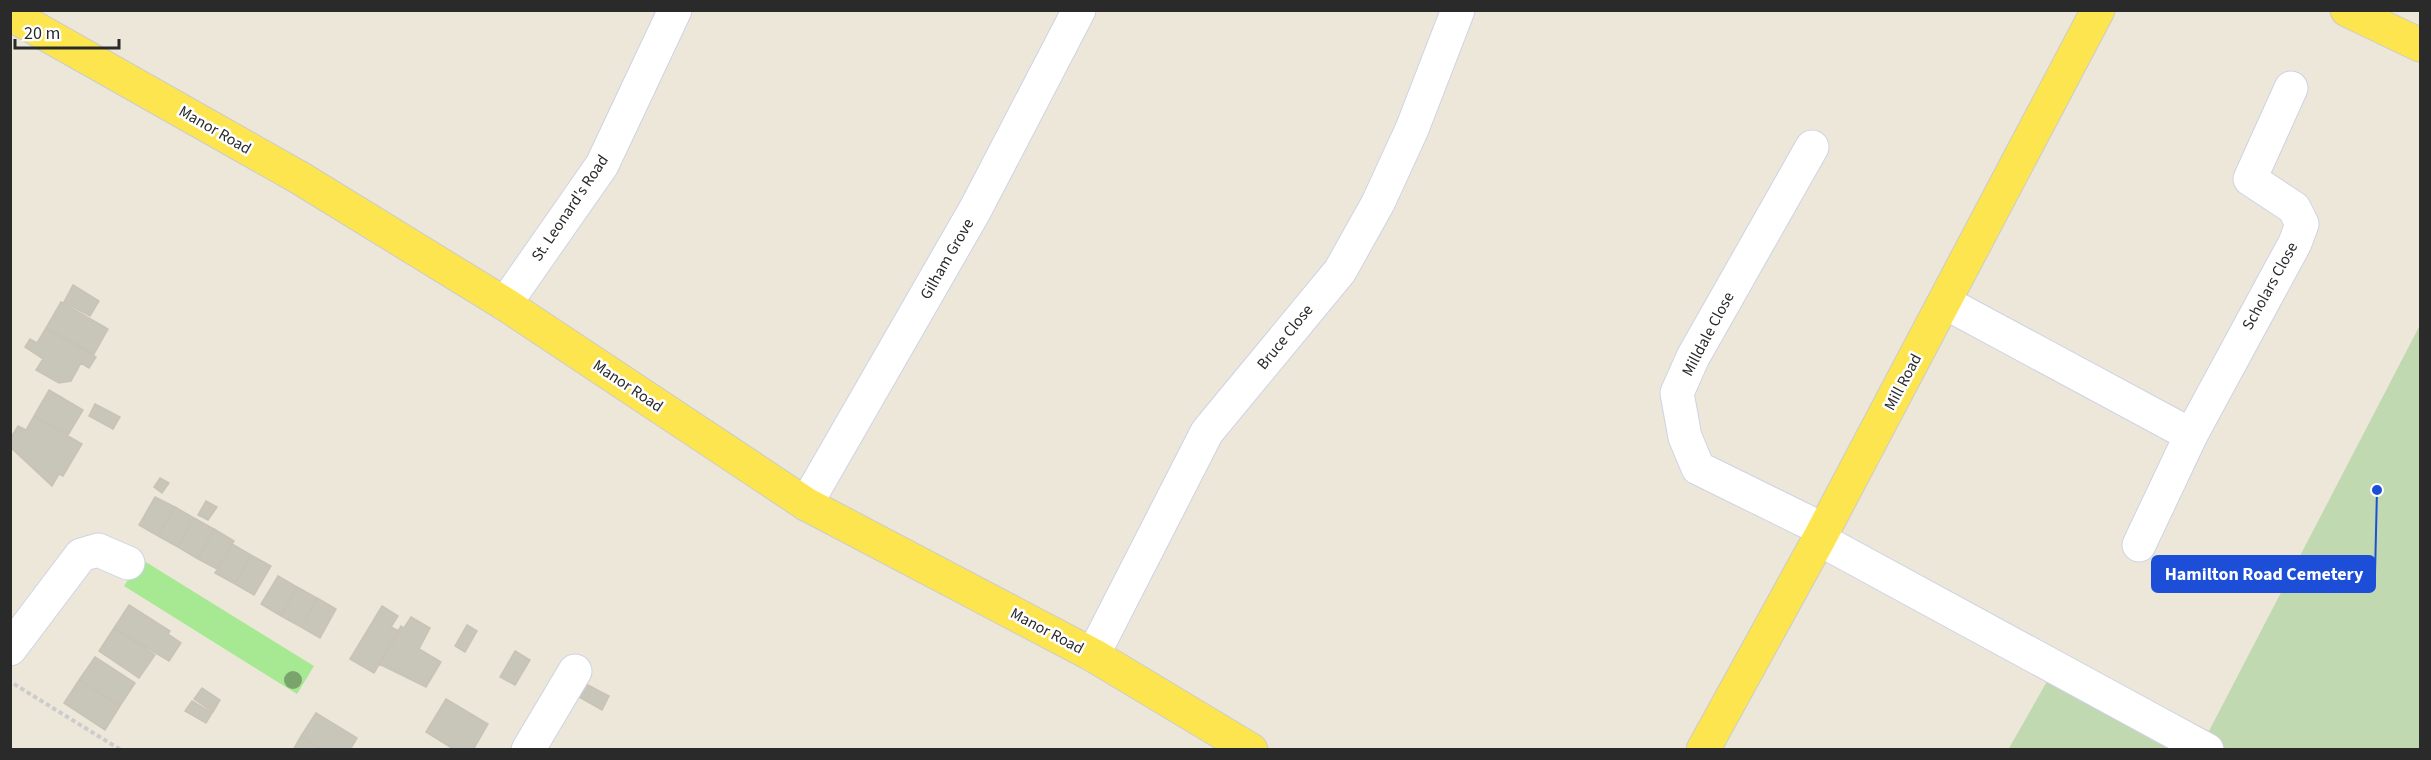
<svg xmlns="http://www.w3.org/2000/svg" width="2431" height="760" font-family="'Source Sans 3',sans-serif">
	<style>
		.green { fill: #a7e992 }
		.cemetery { fill: #c0d9b0 }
		.building { fill: #c8c5b9; stroke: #c9c3b4; stroke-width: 1.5 }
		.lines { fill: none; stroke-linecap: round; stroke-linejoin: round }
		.minor-casing { stroke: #cfd2e4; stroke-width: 35 }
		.major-casing { stroke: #ccc; stroke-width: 35 }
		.path { stroke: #ccc; stroke-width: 4; stroke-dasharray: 4.5 3; stroke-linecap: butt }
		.minor { stroke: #fff; stroke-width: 33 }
		.major { stroke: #fde550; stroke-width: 33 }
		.tree { fill: #7ba46d }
		.labels { text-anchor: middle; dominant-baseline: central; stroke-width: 5; stroke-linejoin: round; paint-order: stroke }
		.street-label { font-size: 16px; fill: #2a2a2a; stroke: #fff }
		.leader { fill: none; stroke: #1d4ed8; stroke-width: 2 }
		.callout-dot { fill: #1d4ed8; stroke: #fff; stroke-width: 2 }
		.callout { fill: #1d4ed8; stroke: #1d4ed8; stroke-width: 2 }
		.callout-label { font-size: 18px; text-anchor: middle; font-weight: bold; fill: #fff }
	</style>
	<rect width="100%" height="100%" fill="#ede7da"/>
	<path class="green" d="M 141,559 L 314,666 L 297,694 L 124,586 Z"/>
	<path class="cemetery" d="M 2420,325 L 2420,749 L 2008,750 L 2062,655 L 2209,731 Z"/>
	<path class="building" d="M 73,285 L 99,301 L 90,316 L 64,302 Z
		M 61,302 L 108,329 L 94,354 L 46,328 Z
		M 46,328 L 96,357 L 89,368 L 81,363 L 71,381 L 59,383 L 36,370 L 43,359 L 25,347 L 30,339 L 37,343 Z
		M 49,390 L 83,410 L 68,435 L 34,416 Z
		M 95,404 L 120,417 L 113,429 L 89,416 Z
		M 34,416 L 82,444 L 63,476 L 59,474 L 52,486 L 10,447 L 10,439 L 18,426 L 26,430 Z
		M 160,478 L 169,483 L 162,493 L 154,487 Z
		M 155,497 L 175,507 L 158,536 L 139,525 Z
		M 206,501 L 217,507 L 208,520 L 198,515 Z
		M 175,507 L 194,518 L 178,547 L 158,536 Z
		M 194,518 L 214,529 L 198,559 L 178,547 Z
		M 214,529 L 234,541 L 217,569 L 198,559 Z
		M 232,544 L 251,555 L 235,584 L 215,573 Z
		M 251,555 L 271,566 L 254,595 L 235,584 Z
		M 278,576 L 297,587 L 281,616 L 261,604 Z
		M 297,587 L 317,598 L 301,627 L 281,616 Z
		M 317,598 L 336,609 L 320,638 L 301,627 Z
		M 129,605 L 170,631 L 168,634 L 181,643 L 169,661 L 114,628 Z
		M 382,606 L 398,616 L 391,627 L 399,631 L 374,673 L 350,659 Z
		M 411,617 L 430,628 L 419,649 L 441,662 L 426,687 L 379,664 L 401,626 L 404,628 Z
		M 467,625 L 477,631 L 465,652 L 455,646 Z
		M 114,628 L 155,655 L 139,678 L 99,651 Z
		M 515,651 L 530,660 L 515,685 L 500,677 Z
		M 95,657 L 135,683 L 120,706 L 79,680 Z
		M 79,680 L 120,706 L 105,730 L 64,703 Z
		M 586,684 L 609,696 L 602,710 L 579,697 Z
		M 202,688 L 220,700 L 213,712 L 194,699 Z
		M 446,699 L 488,724 L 473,750 L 455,750 L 426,732 Z
		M 192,701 L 212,713 L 206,723 L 185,711 Z
		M 316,713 L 357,738 L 350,750 L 322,750 L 301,736 Z
		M 301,736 L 322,750 L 293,750 Z"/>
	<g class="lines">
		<g class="minor-casing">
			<path id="minor" d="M 1812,147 L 1693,357 L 1677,393 L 1685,437 L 1698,468 L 1824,530
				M 1946,303 L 2191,435
				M 505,304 L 602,165 L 675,10
				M 806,504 L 975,210 L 1079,10
				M 1819,539 L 2207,750
				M 2139,545 L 2191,435 L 2295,243 L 2302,224 L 2294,208 L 2250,179 L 2291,88
				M 10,649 L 81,555 L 98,550 L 128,563
				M 1093,655 L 1207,432 L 1340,271 L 1378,203 L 1412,129 L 1458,10
				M 528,750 L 575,671"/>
		</g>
		<g class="major-casing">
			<path id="major" d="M 2347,10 L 2420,45
				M 10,14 L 300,178 L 505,304 L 806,504 L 1093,655 L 1251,750
				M 1703,750 L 1819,539 L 2098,10"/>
		</g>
		<path class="path" d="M 14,684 L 121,750"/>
		<use href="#minor" class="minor"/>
		<use href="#major" class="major"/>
	</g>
	<circle class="tree" cx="293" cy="680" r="9"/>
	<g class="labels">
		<g class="street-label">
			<text transform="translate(215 130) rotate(30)">Manor Road</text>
			<text transform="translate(570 208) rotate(-56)">St. Leonard's Road</text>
			<text transform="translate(947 259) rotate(-60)">Gilham Grove</text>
			<text transform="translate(2270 286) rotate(-61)">Scholars Close</text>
			<text transform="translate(1708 334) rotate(-62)">Milldale Close</text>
			<text transform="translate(1285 337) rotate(-51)">Bruce Close</text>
			<text transform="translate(1903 382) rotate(-62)">Mill Road</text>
			<text transform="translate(628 386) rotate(34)">Manor Road</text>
			<text transform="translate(1047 631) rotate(28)">Manor Road</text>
		</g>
	</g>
	<path class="leader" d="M2377 490L2375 574"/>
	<circle class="callout-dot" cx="2377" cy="490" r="6"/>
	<rect class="callout" x="2152" y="556" width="223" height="36" rx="6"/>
	<g class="callout-label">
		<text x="2264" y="580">Hamilton Road Cemetery</text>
	</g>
	<rect width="2431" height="760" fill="none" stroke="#2a2a2a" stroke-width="24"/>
	<path d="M15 39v9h104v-9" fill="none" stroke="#2a2a2a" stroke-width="3"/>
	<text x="24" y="39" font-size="18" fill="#2a2a2a" stroke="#ffffff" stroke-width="4.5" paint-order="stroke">20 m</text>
</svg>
